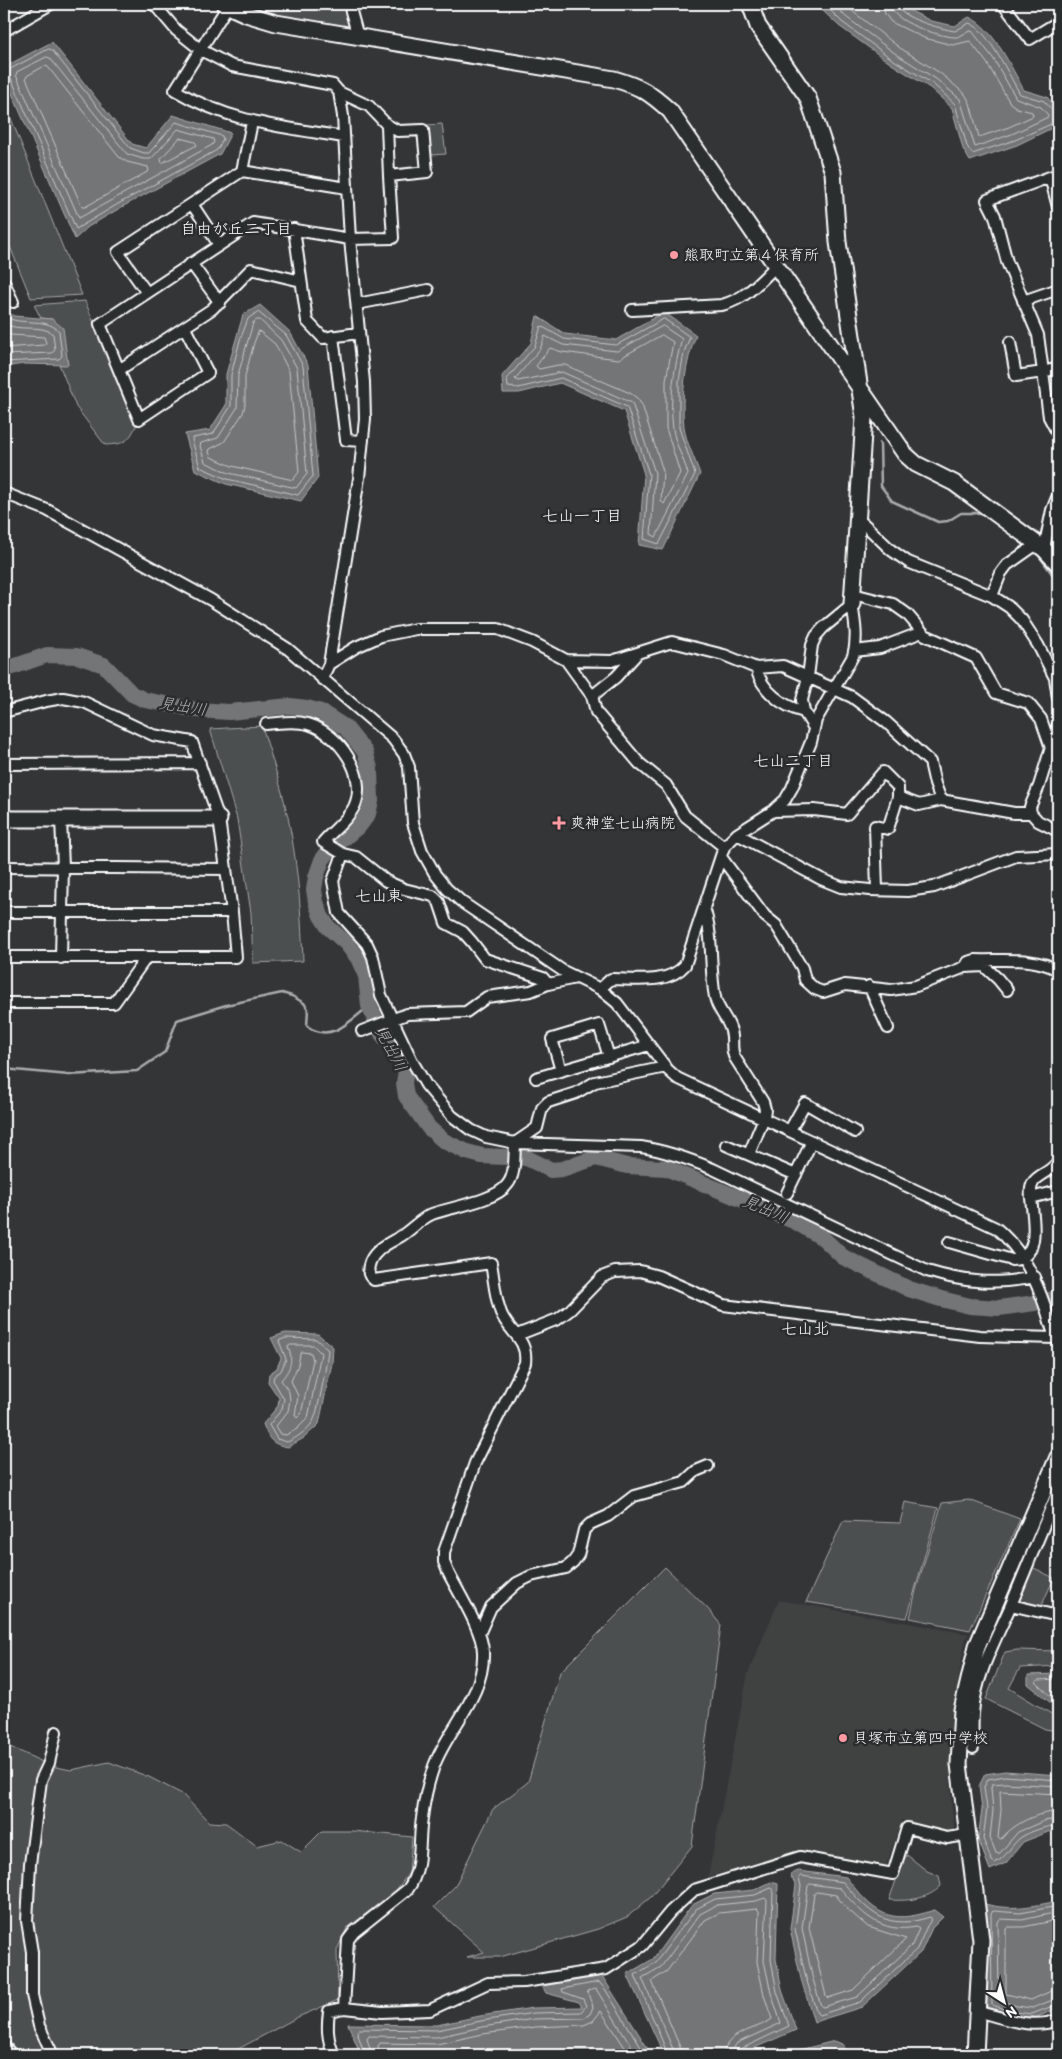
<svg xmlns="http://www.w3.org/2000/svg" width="1062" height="2059" font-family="Itim,'Klee One',sans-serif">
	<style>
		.built { fill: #404243 }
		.green { fill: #4c4f50; stroke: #a6a7a8 }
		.water { fill: #737576; stroke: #abacad }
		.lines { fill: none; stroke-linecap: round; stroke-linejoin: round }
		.shore { stroke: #c7c8c8; stroke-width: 1 }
		.stream { stroke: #abacad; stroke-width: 2.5 }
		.river { stroke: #737576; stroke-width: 16 }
		.street-casing { stroke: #fff; stroke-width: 14 }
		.secondary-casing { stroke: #fff; stroke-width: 19 }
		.street { stroke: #2a2d2e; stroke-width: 10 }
		.secondary { stroke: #2a2d2e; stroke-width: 15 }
		.poi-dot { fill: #ff9aa2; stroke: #2a2d2e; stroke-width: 2 }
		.labels { text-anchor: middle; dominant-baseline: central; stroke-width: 5; stroke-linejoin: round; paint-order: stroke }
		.poi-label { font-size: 15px; fill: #fff; stroke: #2a2d2e; text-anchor: start }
		.neighbourhood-label { font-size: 16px; fill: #fff; stroke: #2a2d2e }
		.water-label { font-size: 16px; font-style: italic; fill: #b2b3b4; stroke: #2a2d2e }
	</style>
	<rect width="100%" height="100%" fill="#333536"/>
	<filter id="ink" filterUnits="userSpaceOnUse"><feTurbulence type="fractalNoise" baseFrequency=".02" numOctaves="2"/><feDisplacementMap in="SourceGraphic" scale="10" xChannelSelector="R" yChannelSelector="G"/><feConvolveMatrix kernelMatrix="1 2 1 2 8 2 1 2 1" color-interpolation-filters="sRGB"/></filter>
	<g filter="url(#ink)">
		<path class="built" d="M 779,1600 L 969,1634 L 966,1638 L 959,1674 L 953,1716 L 950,1761 L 951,1801 L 955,1834 L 947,1834 L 902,1820 L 885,1868 L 801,1851 L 708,1877 L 748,1673 Z"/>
		<path class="green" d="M 242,4 L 346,4 L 352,27 L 349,29 L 278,17 Z
			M 4,101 L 82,295 L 31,298 L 4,232 Z
			M 442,124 L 446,154 L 431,155 L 427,125 Z
			M 85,301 L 136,426 C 128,443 123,444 105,445 L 76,407 L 59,364 L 68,364 L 52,319 L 41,318 L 34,305 Z
			M 262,726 C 269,750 277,773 283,796 C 297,850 301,906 303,961 L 253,963 L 251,913 L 237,819 L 210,729 Z
			M 969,1500 L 1020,1519 L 970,1630 L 910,1618 L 916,1590 L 942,1503 Z
			M 905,1502 L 938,1508 L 907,1618 L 806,1602 L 843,1521 L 900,1523 Z
			M 1030,1566 L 1054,1578 L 1041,1607 L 1017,1600 Z
			M 665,1567 L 708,1609 L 721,1625 L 692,1846 L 651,1897 L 627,1917 L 598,1929 L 500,1957 L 467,1957 L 484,1952 L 434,1907 L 455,1886 L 493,1809 L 528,1782 L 560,1672 Z
			M 1017,1650 L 1058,1651 L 1058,1666 L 1020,1668 L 1009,1688 L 1058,1718 L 1058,1731 L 1045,1729 L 986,1699 L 1005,1652 Z
			M 4,1744 L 51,1766 L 71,1770 L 109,1762 L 149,1777 L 182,1794 L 209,1822 L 226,1823 L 257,1846 L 282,1840 L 301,1852 L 322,1831 L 353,1831 L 412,1837 L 409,1873 L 394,1893 L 347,1928 L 337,1950 L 338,2000 L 298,2017 L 227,2055 L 21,2055 L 4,2035 Z
			M 907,1855 L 927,1871 L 939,1876 L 941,1886 C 927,1900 907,1901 889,1900 L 903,1861 Z"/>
		<path class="water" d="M 823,4 L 900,4 L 903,7 L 931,21 L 955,26 L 969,17 C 994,28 1011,67 1024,90 L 1047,97 L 1058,110 L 1058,125 L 1017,145 L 970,161 L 963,149 L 952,108 L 930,88 L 890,63 L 839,26 L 821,9 Z
			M 52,42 L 132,144 L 146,148 L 173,115 L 231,133 L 220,154 L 120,208 L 88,227 L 75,239 L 4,75 L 4,67 Z
			M 260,305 L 290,332 L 308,365 L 318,478 L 301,501 L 226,484 L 195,470 L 185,434 L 210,430 L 226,405 L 226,374 L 243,315 Z
			M 4,310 L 14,316 L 52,319 L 63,328 L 68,365 L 24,364 L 4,367 Z
			M 664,312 L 696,335 C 685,363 681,396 684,427 C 686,442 695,459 700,474 L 663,550 L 639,545 L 644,474 L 624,411 L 560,383 L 519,393 L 503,393 L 502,376 L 531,343 L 537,316 L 565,334 L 616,340 Z
			M 285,1333 L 318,1334 L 333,1347 L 332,1363 L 319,1424 L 304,1438 L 288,1447 C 271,1444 269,1440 263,1424 L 278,1406 L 279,1398 L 268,1382 L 269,1374 L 277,1368 L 281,1358 L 271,1338 Z
			M 1058,1674 L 1058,1709 L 1028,1684 L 1028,1675 Z
			M 1005,1771 L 1058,1775 L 1058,1830 L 1048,1832 L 1023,1842 L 1006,1863 L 990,1870 L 978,1839 L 982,1809 L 979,1786 L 985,1774 Z
			M 798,1871 L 846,1877 C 874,1913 888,1926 934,1910 L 943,1917 L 932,1928 L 921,1952 L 862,2007 L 814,2022 L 801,1979 L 790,1929 L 796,1885 L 790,1875 Z
			M 771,1882 L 778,1884 L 776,1959 L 782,1990 L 796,2030 L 738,2055 L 664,2055 L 627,1974 L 653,1959 L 692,1905 L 714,1894 L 754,1890 Z
			M 1058,1901 L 1058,2008 L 1033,2019 L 1014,2017 L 987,2009 L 987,1936 L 985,1904 C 1011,1911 1033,1906 1058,1901 Z
			M 602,1976 L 647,2047 L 649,2055 L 361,2055 L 348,2024 L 437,2025 L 480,2016 L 533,2008 L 582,2007 L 579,2002 L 546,1993 L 542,1986 Z
			M 835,2041 L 844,2045 L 846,2055 L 790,2055 L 799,2050 Z"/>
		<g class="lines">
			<path class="shore" d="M 827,4 L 828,8 L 842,22 L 892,59 L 933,84 L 955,104 L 967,146 L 972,154 L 1015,140 L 1058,121
				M 834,4 L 846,17 L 896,54 L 936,79 L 960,99 L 975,147 L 1012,134 L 1048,117 L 1048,115 L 1041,107 L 1016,98 L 993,58 L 972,31 C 965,31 961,38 954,37 C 938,36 891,22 890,4
				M 843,4 L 900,48 L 940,73 L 965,94 L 970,103 L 979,137 L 1009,127 L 1033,116 L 1032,112 L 1017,108 L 1010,103 L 987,63 L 970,41 L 953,45 L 924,38 L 891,22 L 885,14 L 883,4
				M 896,4 C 898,18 942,29 955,31 L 969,23 C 987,28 1010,77 1020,94 L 1044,101 L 1053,111 L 1058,112
				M 49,49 L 52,50 L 130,148 L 144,153 L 149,153 L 176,122 L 222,136 L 223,139 L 217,150 L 118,204 L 76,229 L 11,78 L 6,73 L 7,71 Z
				M 47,57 L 50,58 L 127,154 L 143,159 L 151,159 L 178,129 L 213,139 L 214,142 L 212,145 L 79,218 L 16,75 L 17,72 Z
				M 45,66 L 48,67 L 119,157 L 127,162 L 148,167 L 149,171 L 85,207 L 82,207 L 26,78 L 27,76 Z
				M 180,138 L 195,142 L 197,145 L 162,163 L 161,159 Z
				M 258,312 L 286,335 L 303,366 L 313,476 L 298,495 L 227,479 L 200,467 L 192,440 L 193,438 L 213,434 L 231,406 L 231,375 L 240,340 L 248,319 Z
				M 4,316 C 21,327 44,316 59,331 L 62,356 L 59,359 L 4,362
				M 664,319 L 690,337 L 684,352 L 679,381 L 679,428 L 695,474 L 659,544 L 644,539 L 649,474 L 627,407 L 561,378 L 518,388 L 508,387 L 507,379 L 535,346 L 541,326 L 564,339 L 616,345 Z
				M 257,320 L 260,320 L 281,340 L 297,368 L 307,474 L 296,488 L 229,473 L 205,462 L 200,446 L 201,443 L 218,438 L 237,408 L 238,375 L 253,323 Z
				M 4,323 C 18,333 41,323 53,334 L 55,350 L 52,353 L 4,355
				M 663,326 L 682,339 C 674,367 669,400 673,429 C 675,444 684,459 688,474 L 656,537 L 651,534 L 655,473 L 632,403 L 562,372 L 518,381 L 515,379 L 540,349 L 545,336 L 563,345 L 617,351 Z
				M 259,331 L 275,344 L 289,371 L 299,472 L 293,480 L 232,466 L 211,457 L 209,452 L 210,449 L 224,442 L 243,413 L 245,405 L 245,376 L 254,343 Z
				M 4,332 L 11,335 L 44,337 L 46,343 L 44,345 L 4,348
				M 662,335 L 673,342 L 666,380 L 666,428 L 680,473 L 664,504 L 661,501 L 663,471 L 642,405 L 637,398 L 630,393 L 565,365 L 558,365 L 539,369 L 536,366 L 550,348 L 562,352 L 618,359 Z
				M 286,1338 L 316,1339 L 328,1350 C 327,1361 318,1416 312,1423 C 306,1431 297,1438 287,1442 L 277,1439 L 269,1425 L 282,1409 L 284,1399 L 273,1380 L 274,1376 L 281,1371 L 286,1359 L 279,1341 Z
				M 291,1345 L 313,1345 L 321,1353 L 308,1418 L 297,1429 L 286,1435 L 281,1434 L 276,1426 L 288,1411 L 290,1400 L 289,1392 L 281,1380 C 290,1370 294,1360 288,1347 Z
				M 302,1352 L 311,1353 L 313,1360 L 301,1414 L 297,1418 L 295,1415 L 298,1396 L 291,1381 L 298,1365 L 300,1354 Z
				M 1058,1679 L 1038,1680 L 1036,1682 L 1058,1703
				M 1058,1780 L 1005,1776 L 988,1779 L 984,1787 L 987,1809 L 983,1839 L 992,1861 L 995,1863 C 1007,1857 1010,1846 1020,1838 C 1030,1831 1047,1826 1058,1825
				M 1058,1786 L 1005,1783 L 992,1784 L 991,1788 L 993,1810 L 990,1838 L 996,1853 L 999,1854 L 1018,1832 L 1044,1821 L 1058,1819
				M 1058,1794 L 1000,1791 L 1001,1810 L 998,1838 L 1001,1839 C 1015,1823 1037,1812 1058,1812
				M 801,1876 L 843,1882 C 870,1914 886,1931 930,1917 L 932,1919 L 927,1926 L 917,1949 L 860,2002 L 819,2015 L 817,2013 L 806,1978 L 795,1929 L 801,1886 L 799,1878 Z
				M 810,1884 L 840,1888 C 861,1913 880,1934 916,1927 L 919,1929 L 912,1945 L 857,1997 L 823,2007 L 821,2006 L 812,1976 L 802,1928 L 808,1886 Z
				M 817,1892 L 836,1895 L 845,1907 L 868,1927 L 906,1939 L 853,1990 L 828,1998 L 826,1996 L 809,1928 L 814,1894 Z
				M 1058,1906 L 1020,1913 L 993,1911 L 991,1914 L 992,2005 L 1015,2012 L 1032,2014 L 1058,2004
				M 1058,1912 L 1022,1920 L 1000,1919 L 998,1922 L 999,2000 L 1017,2006 L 1032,2008 L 1058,1998
				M 1058,1920 L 1023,1927 L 1008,1927 L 1006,1929 L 1006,1994 L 1031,2000 L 1051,1991 L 1058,1990
				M 365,2055 L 357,2032 L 359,2029 L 437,2030 L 481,2021 L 534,2013 L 581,2012 L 586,2006 L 583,1999 L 563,1992 L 562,1989 L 599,1982 L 605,1989 L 642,2049 L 644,2055
				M 372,2055 L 367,2039 L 369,2036 L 437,2037 L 482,2027 L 534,2019 L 584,2018 L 590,2014 L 593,2007 L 587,1991 L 596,1989 L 637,2055
				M 379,2055 L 378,2046 L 380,2043 L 437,2044 L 483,2034 L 535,2027 L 584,2025 L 593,2021 L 601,2011 L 630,2055
				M 668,2055 L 635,1975 L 656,1962 L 696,1909 L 715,1899 L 755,1895 L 771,1888 L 773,1890 L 771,1960 L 777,1992 L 789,2026 L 741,2049 L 738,2055
				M 674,2055 L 673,2049 L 642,1978 L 661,1967 L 700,1914 L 717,1905 L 756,1901 L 765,1898 L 767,1900 L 764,1961 L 771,1993 L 781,2023 L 737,2043 L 733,2049 L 732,2055
				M 682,2055 L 680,2047 L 652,1981 L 667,1971 L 705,1920 L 719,1913 L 757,1909 L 759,1911 L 757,1962 L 764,1995 L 772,2019 C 756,2031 725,2031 724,2055"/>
			<path class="stream" d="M 880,443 L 881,486 L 892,501 L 938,522 L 948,521 L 961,513 L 985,513
				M 1037,553 L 1058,582
				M 4,1069 L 69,1075 L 137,1071 L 165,1052 L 177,1020 L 226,1005 L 282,993 L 292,996 L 304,1003 L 308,1009 L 307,1026 C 331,1044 351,1020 369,1006"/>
			<path class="river" d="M 4,670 L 47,655 L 77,656 L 104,665 L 132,694 L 145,700 L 197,710 L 229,712 L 290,706 L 307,708 L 321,712 L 346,728 L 365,752 L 370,768 L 371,801 L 368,814 L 360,825 L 328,852 L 322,860 L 316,877 L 314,890 L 316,902 L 321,916 L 328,927 L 346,943 L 358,958 L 366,976 L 369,1006 L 382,1034 L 400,1057 L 406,1071 L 404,1083 L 406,1096 L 429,1128 L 444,1141 L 467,1152 L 482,1156 L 527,1158 L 551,1170 L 562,1169 L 596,1158 L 627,1166 L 666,1168 L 796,1222 L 823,1238 L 843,1257 L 909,1289 L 941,1299 L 970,1306 L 999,1308 L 1035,1303 L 1058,1298"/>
			<g class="street-casing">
				<path id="street" d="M 154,4 L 176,30 L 201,50 L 232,66 L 333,85 L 339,92 L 369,106 L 387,125 L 398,131 L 423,130 L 427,172 L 389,176 L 393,238 L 350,239 L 253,223 L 100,324 L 139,419 L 208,373 L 185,328
					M 229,4 L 175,90 C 230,123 283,127 344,137
					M 349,4 L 358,37
					M 1003,4 L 1030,39 L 1058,22
					M 4,31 L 51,4
					M 387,125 L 389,176
					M 242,171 L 252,122
					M 1050,177 L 1058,207
					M 192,204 L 219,245
					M 294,229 L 307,321 L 323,338 L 358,333
					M 191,263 L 220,303
					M 4,282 L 13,302
					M 147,293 L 118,252 L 242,171 L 347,188
					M 1023,301 L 1058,289
					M 357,304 L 428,290
					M 632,310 L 722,305 C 747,298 758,283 776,266
					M 333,336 L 346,440 L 363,441
					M 1010,342 L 1016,376 L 1043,372 L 1038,335 L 1007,262 L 995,216 L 987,200 L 1058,174
					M 1058,368 L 1043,372 L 1049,417 L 1058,434
					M 119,370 L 212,309 L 251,269 L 301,281
					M 4,493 L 47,510 L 211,600 L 288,649 L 393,739 L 404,754 L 409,767 L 413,823 L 422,851 L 435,874 L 447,889 L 463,903 L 563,971 L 600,989 L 617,1003 L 668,1070 L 677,1078 L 996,1228 C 1022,1250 1035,1277 1046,1309 C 1050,1320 1052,1333 1058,1342
					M 857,520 L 864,524 L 891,550 L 908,562 L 992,596 L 1009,607 L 1022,620 L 1038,645 L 1055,678 L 1058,698
					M 1044,549 L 1052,510 L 1058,495
					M 853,594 L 893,604 L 907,614 L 925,635 L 976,658 L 996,693 L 1028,703 L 1041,719 L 1051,748
					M 992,596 L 1001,573 L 1007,565 L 1037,544
					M 854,651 L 880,648 L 922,632
					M 566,660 L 612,661 L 672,642 L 724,655 L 756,668 L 783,666 L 852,697 L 886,722 L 930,762 L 935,784 L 941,800
					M 329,664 L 356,647 L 381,636 L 416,629 L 498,629 L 532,642 L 566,660 L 592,696 L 596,712 L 639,763 L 666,785 L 685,816 L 724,847
					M 756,668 C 762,691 782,706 804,712
					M 322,679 L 329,664 L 359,478 L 365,419 L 364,382 L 350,239 L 343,116 L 339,92
					M 592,696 L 616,677 L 636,655
					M 4,712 L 46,701 L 63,698 L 84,702 L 153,735 L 192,742 L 219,819 L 232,912 L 236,957 L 4,957
					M 266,724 C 280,723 294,720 308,724 C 339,733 369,776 354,807 C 347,821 333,830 323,842 L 343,854 L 356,857 L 386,881 L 404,889 L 433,896 L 439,902 L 446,923 L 463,932 L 472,942 L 485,959 L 543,978 L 548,984
					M 1058,725 L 1039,786 L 1030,807 L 1031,813 L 1038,821 L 1058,831
					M 814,728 L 804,712 L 802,700 L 808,677 L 812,645 L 816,636 L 823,628 L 852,604
					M 4,764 L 200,763
					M 773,811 L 814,810 L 847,814 L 883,772 L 898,787 L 898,797
					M 737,834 L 821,879 L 841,887 L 870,890 L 908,891 L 934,887 L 1016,856 L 1058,854
					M 343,854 L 333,881 L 339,913 L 367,944 L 373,957 L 381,995 L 412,1061 L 426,1085 L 452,1116 L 471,1130 L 486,1137 L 515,1143 L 641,1147 C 667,1151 689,1159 713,1169 L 927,1271 C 966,1283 995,1285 1035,1277
					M 721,857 L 765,916 L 776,925 L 802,968 L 805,980 L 815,989 L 823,992 L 845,985 L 891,990 L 916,986 L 965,967 L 984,966 L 998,979 L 1007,990
					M 4,867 L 226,869
					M 877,890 L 875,826 L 888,829 L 898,797 L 919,805 L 941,800 L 1014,813 L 1031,813
					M 704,908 C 714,937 709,967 715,997 C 717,1010 728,1018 731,1031 C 734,1041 730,1049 735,1058 L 763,1102 L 765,1109 L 764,1118 L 749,1154
					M 4,912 L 232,912
					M 61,958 L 63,867 L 61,819
					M 965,967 L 968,962 L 975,960 C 1003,961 1032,956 1058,970
					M 869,986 L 888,1028
					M 600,989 L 611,979 C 635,979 668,985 685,965 L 724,847 L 737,834 L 773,811 L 785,800 L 792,788 L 811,742 L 816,720 L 853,656 C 858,639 855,622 852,604
					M 4,1003 L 114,1003 L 146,958
					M 362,1031 L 407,1014 L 466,1012 L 487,997 L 531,991 L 548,984 L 576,978
					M 561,1071 L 552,1039 L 599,1025 L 609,1057
					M 536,1078 L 649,1045
					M 790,1130 L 805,1103 L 855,1132
					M 726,1145 L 796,1175
					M 787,1193 L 812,1141
					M 1031,1198 C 1028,1175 1044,1178 1056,1164
					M 949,1242 L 1012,1260 C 1042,1259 1033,1218 1031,1198 L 1058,1191
					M 517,1335 L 558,1319 L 570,1310 L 602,1277 L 615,1272 L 640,1271 L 658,1276 L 723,1305 L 980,1336 L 1055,1338
					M 1011,1605 L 1058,1491
					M 479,1634 L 491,1607 L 517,1583 L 531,1576 L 566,1568 L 573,1562 L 578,1555 L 584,1530 L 590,1524 L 608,1516 L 634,1496 L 684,1482 L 696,1471 L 708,1466
					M 973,1748 C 973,1737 972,1725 973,1714 C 975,1676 996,1639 1011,1605 L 1058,1616
					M 344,2008 L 348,1940 L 354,1932 L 408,1889 C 423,1868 418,1843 422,1818 C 424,1802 428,1783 434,1766 C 448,1728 485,1696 483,1652 C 483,1631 458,1592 448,1572 L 444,1562 L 444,1552 L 475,1463 L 525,1363 C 528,1338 509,1333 501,1313 C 495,1298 494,1279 491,1263 L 374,1280 C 364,1273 369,1259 378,1251 C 384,1244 396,1240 404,1234 C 413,1228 422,1218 432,1214 C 451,1207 495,1201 507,1185 C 516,1175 514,1156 515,1143 L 537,1128 L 542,1108 L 548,1102 L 576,1093 L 595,1082 L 666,1067
					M 979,2012 C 1005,2018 1031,2030 1058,2020
					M 53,2055 L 39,2026 L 32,1995 L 32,1952 L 27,1921 L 30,1864 L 41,1780 L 49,1763 L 56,1732
					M 334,2055 C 327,2039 327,2027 329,2011 L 344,2008 L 382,2012 L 430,2010 L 488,1983 L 524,1982 L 606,1969 L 642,1946 L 670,1912 L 694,1890 L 800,1857 L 893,1874 L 907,1828 L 947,1838 L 967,1835"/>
			</g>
			<g class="secondary-casing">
				<path id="secondary" d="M 224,4 L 246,14 L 276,23 L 614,79 C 641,87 649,92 670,111 L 905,454 L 916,464 L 954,483 L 1044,549 L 1058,564
					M 750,4 L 758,26 L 808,98 L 833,172 L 838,242 L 864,417 L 852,604
					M 4,819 L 219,819
					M 4,2050 L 8,2055
					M 975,2055 L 981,1940 L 959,1764 L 962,1710 L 977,1646 L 1058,1457"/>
			</g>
			<use href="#street" class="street"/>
			<use href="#secondary" class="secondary"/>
		</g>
	</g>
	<g class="poi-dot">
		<circle cx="674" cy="255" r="5"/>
		<path d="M556.5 815.5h5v5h5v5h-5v5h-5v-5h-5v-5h5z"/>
		<circle cx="843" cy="1738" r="5"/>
	</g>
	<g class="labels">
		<g class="poi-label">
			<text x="684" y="255">熊取町立第４保育所</text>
			<text x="570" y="823">爽神堂七山病院</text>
			<text x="853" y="1738">貝塚市立第四中学校</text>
		</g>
		<g class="neighbourhood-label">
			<text x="236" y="228">自由が丘二丁目</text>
			<text x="582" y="515">七山一丁目</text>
			<text x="793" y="760">七山二丁目</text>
			<text x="379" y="895">七山東</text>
			<text x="805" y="1328">七山北</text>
		</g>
		<g class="water-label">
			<text transform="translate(183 706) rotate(9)">見出川</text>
			<text transform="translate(391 1049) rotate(62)">見出川</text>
			<text transform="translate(766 1209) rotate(23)">見出川</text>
		</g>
	</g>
	<rect width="1062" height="2059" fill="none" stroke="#2a2d2e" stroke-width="20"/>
	<rect x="10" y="10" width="1042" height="2039" fill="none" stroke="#fff" stroke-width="2" filter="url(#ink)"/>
	<g transform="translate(1004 2002) rotate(144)" stroke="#2a2d2e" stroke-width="4" paint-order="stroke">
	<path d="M0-4L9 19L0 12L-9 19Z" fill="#ffffff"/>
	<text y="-8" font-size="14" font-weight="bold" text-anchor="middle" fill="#ffffff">N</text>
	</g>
</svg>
